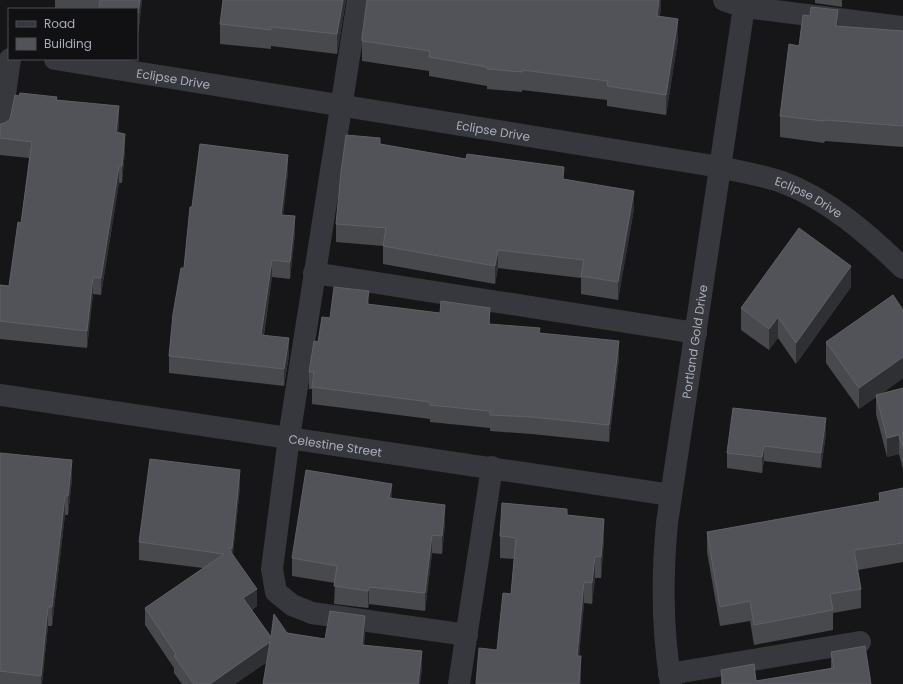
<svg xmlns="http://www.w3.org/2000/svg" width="903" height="684" font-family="Poppins,sans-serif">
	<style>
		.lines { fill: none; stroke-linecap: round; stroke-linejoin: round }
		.minor { stroke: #37383d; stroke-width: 22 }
		.wall { fill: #47494d }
		.shaded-wall { fill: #2f3033 }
		.building { fill: #525359; stroke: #5f6168 }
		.labels { text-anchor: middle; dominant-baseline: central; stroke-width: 3; stroke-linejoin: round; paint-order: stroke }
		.street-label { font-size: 12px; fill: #a8adb8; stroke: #111113 }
	</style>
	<rect width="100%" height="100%" fill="#161618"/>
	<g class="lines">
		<g class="minor">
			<path d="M 358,0 L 289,437 L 272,569 L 276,592 L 292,605 L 312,613 L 467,635"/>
			<path d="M 724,0 L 744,7 L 903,27"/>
			<path id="s1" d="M 55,59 L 720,167 C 740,172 762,175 782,182 C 828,199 868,234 903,268"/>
			<path d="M 0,129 L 10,59"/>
			<path d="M 314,273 L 696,333"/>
			<path id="s2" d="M 0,395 L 671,495"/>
			<path d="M 669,674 L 860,642"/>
			<path d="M 459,684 L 492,467"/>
			<path id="s3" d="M 671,684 C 662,631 662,576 667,523 L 745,0"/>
		</g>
	</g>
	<path class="wall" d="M 55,0 L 142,0 L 138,35 L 137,35 L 137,9 L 55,9 Z
		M 346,0 L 337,54 L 271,46 L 271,49 L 220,44 L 220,24 Z
		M 661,0 L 661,6 L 660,16 L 678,39 L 666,115 L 607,106 L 607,100 L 522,90 L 522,92 L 487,89 L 487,86 L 429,76 L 429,71 L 362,61 L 362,37 Z
		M 815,0 L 842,0 L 842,7 L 815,3 Z
		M 838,26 L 903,31 L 903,147 L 825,141 L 824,143 L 780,137 L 780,116 L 799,46 Z
		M 57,100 L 119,123 L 118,133 L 125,151 L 122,183 L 119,183 L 101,295 L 93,294 L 87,348 L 0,339 L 0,285 L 9,286 L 21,223 L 29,158 L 0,155 L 0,124 L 5,123 L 10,119 Z
		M 380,144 L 564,179 L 634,209 L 618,300 L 581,294 L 581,278 L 498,268 L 495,284 L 383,264 L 383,246 L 336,242 L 336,224 Z
		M 288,172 L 283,215 L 295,233 L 290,279 L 272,277 L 264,335 L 289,355 L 284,386 L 169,373 L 169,356 L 184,268 L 192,207 Z
		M 851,287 L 796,364 L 778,338 L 769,350 L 741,330 L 741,308 Z
		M 369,304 L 540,333 L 619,358 L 609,442 L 532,434 L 490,431 L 490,428 L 430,422 L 430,419 L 312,404 L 312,389 L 309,389 L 309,372 L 318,342 L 330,318 Z
		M 903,310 L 903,378 L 881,394 L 903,388 L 903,469 L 899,454 L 887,457 L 876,414 L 876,397 L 859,409 L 826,363 L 826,342 Z
		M 826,434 L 821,468 L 764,461 L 762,473 L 727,468 L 727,453 Z
		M 0,453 L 72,479 L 68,515 L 65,515 L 52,626 L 48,626 L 42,684 L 0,684 Z
		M 240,487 L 233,554 L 257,606 L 252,610 L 271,637 L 287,633 L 325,639 L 365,633 L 364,645 L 422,668 L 420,684 L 263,684 L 267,662 L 235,684 L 182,684 L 174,673 L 174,668 L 145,625 L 145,608 L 203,568 L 139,560 L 139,542 Z
		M 903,488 L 903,562 L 858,570 L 861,589 L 861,608 L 833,613 L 833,630 L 754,645 L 750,621 L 720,626 L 707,552 L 707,532 L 879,501 L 879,493 Z
		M 392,498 L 445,523 L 442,554 L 432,553 L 425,611 L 369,604 L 368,608 L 334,604 L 335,583 L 292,576 L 292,558 Z
		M 567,515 L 604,540 L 601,578 L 595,578 L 592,604 L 584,603 L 579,656 L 581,678 L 497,650 L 511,594 L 514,559 L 500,558 L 500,536 Z
		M 831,652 L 871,684 L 721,684 L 721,670 L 756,681 L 831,668 Z"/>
	<path class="shaded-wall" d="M 140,0 L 142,0 L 138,35 L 138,14 Z
		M 343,0 L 346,0 L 337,54 L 337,34 Z
		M 659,0 L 661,0 L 661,6 L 657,35 L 657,16 Z
		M 838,10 L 838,31 L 836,26 Z
		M 678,19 L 678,39 L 666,115 L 666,95 Z
		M 119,106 L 119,123 L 116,150 L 116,132 Z
		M 125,134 L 125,151 L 122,183 L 122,166 Z
		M 288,155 L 288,172 L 281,232 L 281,215 Z
		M 119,166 L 119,183 L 101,295 L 101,278 Z
		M 634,191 L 634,209 L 618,300 L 618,282 Z
		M 295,216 L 295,233 L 290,279 L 290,262 Z
		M 498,250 L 498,268 L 495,284 L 495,266 Z
		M 272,260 L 272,277 L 261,352 L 261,335 Z
		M 851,266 L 851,287 L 796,364 L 796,343 Z
		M 93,277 L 93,294 L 87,348 L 87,331 Z
		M 369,291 L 369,308 L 367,304 Z
		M 490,308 L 490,324 L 489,324 Z
		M 778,317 L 778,338 L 769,350 L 769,329 Z
		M 289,338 L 289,355 L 284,386 L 284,369 Z
		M 619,341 L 619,358 L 609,442 L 609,425 Z
		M 903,357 L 903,378 L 877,397 L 876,395 L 876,397 L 859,409 L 859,388 Z
		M 826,418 L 826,434 L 821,468 L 821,453 Z
		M 899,435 L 899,454 L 887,457 L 887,438 Z
		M 764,446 L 764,461 L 762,473 L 762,457 Z
		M 72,460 L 72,479 L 68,515 L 68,496 Z
		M 240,470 L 240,487 L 232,565 L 232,548 Z
		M 392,484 L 392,502 L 389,498 Z
		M 65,496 L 65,515 L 52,626 L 52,607 Z
		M 445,505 L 445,523 L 442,554 L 442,536 Z
		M 604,519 L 604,540 L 601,578 L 601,557 Z
		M 432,535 L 432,553 L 425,611 L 425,593 Z
		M 595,556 L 595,578 L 592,604 L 592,583 Z
		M 584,582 L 584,603 L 577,677 L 577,656 Z
		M 369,587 L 369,604 L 368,608 L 368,591 Z
		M 257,589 L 257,606 L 243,615 L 243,598 Z
		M 48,607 L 48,626 L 42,684 L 41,684 L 41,676 Z
		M 365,616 L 365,633 L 362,662 L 362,645 Z
		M 270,642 L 270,660 L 235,684 L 210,684 Z
		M 422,651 L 422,668 L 420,684 L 418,684 Z
		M 581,656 L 581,684 L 579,684 Z"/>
	<path class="building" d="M 100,0 L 140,0 L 138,14 L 137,13 L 137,9 L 99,9 Z
		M 223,0 L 343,0 L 337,34 L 271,27 L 271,30 L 220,24 Z
		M 367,0 L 659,0 L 657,16 L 678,19 L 666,95 L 607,86 L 608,81 L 522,70 L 522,72 L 487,69 L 487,67 L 429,57 L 430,51 L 362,41 L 362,37 Z
		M 811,7 L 838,10 L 836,26 L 903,31 L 903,126 L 825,120 L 824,121 L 780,116 L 789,44 L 799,46 L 803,15 L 810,16 Z
		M 20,93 L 57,97 L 56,100 L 119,106 L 116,132 L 125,134 L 122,166 L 119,166 L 101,278 L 93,277 L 87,331 L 0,321 L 0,285 L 9,286 L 18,222 L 21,223 L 32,142 L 0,138 L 0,124 L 5,123 L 10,119 L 15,95 L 19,96 Z
		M 346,135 L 380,138 L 380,144 L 466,159 L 467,154 L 564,167 L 563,179 L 634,191 L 618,282 L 581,276 L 584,260 L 498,250 L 495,266 L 383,246 L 386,228 L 336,224 L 341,172 Z
		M 200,144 L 288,155 L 281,215 L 295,216 L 290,262 L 272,260 L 261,335 L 289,338 L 284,369 L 169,356 L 173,314 L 181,268 L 184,268 L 190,207 L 192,207 Z
		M 799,228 L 851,266 L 796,343 L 778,317 L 769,329 L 741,308 Z
		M 334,287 L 369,291 L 367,304 L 440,313 L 441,301 L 490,308 L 489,324 L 540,328 L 539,333 L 619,341 L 609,425 L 532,417 L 490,415 L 490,411 L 430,405 L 430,402 L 312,387 L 314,372 L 309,372 L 314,341 L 318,342 L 322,317 L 330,318 Z
		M 893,295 L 903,310 L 903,357 L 859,388 L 826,342 Z
		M 903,388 L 903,449 L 899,435 L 887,438 L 876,395 Z
		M 733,408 L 826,418 L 821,453 L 764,446 L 762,457 L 727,453 Z
		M 0,453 L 72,460 L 68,496 L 65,496 L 52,607 L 48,607 L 41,676 L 0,671 Z
		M 150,459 L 240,470 L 232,548 L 228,548 L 257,589 L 243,598 L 271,637 L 274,614 L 287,633 L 325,639 L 330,611 L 365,616 L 362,645 L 422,651 L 418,684 L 263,684 L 270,642 L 210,684 L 194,684 L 174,656 L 176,654 L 145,608 L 224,554 L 139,542 Z
		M 306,470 L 392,484 L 389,498 L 445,505 L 442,536 L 432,535 L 425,593 L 369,587 L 368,591 L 334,586 L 337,566 L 292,558 Z
		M 903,488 L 903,543 L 854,550 L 861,589 L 830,594 L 833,610 L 754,625 L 750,601 L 720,607 L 707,532 L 880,501 L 879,493 Z
		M 502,503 L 567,509 L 567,515 L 604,519 L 601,557 L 595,556 L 592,583 L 584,582 L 577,656 L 581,656 L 579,684 L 476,684 L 479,648 L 497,650 L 503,593 L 511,594 L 516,538 L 500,536 Z
		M 865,646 L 871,684 L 723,684 L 721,670 L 754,664 L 756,681 L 834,668 L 831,652 Z"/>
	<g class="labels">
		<g class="street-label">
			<text stroke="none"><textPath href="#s1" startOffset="120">Eclipse Drive</textPath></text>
			<text stroke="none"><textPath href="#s1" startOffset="444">Eclipse Drive</textPath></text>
			<text stroke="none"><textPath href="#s1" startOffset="768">Eclipse Drive</textPath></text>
			<text stroke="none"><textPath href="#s3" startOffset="345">Portland Gold Drive</textPath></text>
			<text stroke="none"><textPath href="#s2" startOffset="339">Celestine Street</textPath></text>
		</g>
	</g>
	<rect x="8" y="8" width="130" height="52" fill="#111113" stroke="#4d4f55"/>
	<rect x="16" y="21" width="20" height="6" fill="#37383d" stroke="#4d4f55"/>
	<text x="44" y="28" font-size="12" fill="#a8adb8">Road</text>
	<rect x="16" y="38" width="20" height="12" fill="#525359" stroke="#4d4f55"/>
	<text x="44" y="48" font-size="12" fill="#a8adb8">Building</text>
</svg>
